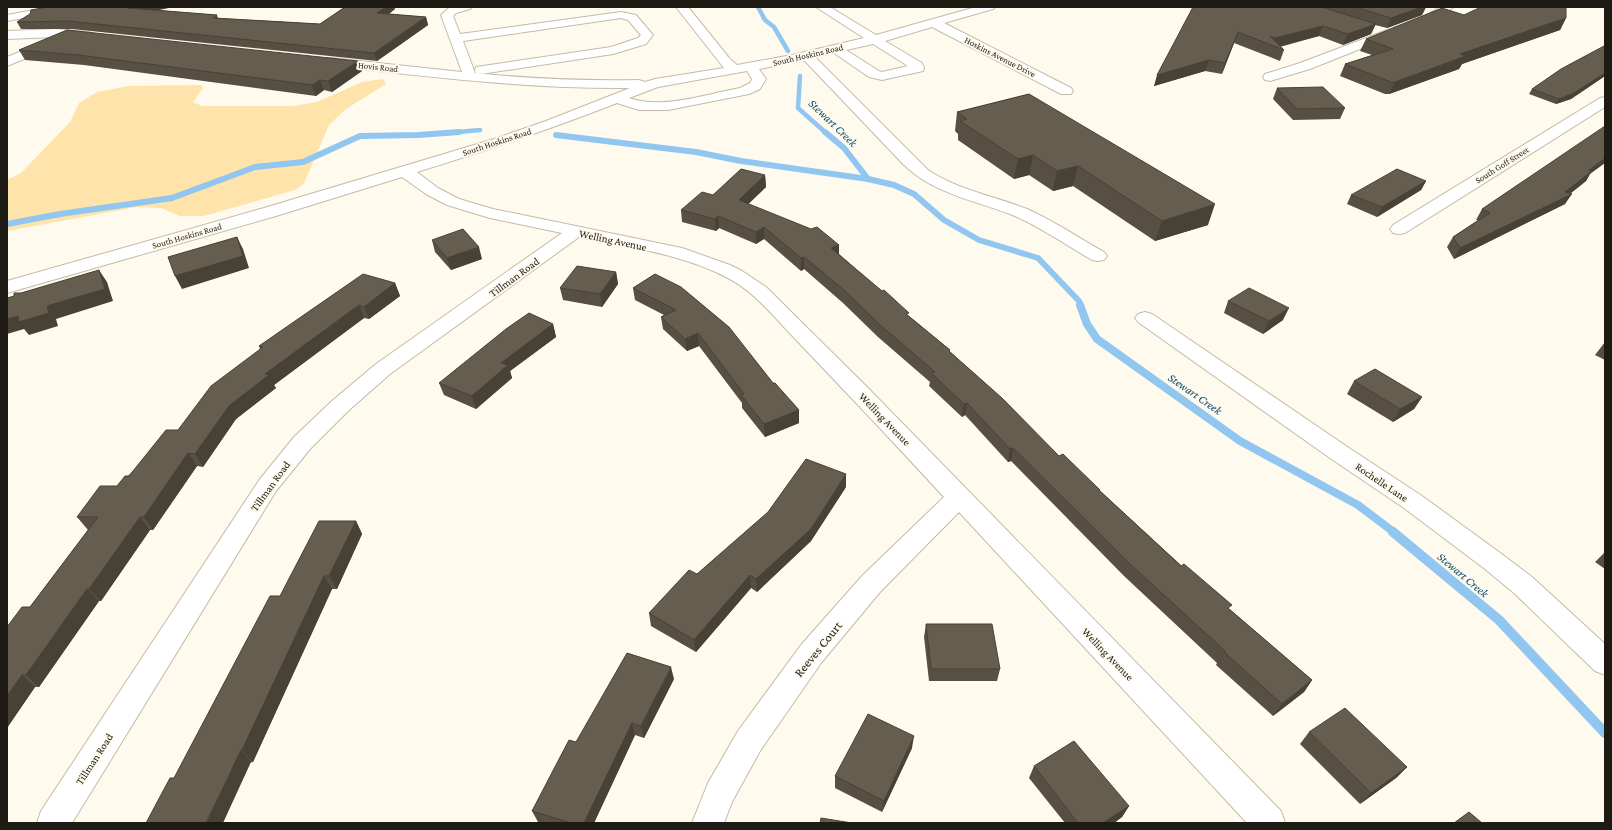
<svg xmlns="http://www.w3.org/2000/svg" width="1612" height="830" font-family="'Crimson Pro',serif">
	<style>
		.green { fill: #fee3aa }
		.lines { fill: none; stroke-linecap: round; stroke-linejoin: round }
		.stream-far3 { stroke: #90c6ef; stroke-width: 4.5 }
		.stream-far2 { stroke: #90c6ef; stroke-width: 6 }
		.stream-far1 { stroke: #90c6ef; stroke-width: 8 }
		.stream { stroke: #90c6ef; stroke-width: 10 }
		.minor-casing { stroke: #c3bba8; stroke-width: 2 }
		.minor { fill: #fff; fill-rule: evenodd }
		.wall { fill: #575042 }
		.shaded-wall { fill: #474136 }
		.building { fill: #655d4d; stroke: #474136 }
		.labels { text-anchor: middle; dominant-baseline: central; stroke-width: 4; stroke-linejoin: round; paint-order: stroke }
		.far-street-label { font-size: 9px; fill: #1e1b14; stroke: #fffaee }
		.street-label { font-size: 11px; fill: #1e1b14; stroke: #fffaee }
		.water-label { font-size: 12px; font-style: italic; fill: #084b71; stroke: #fffaee }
		.near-street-label { font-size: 13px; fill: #1e1b14; stroke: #fffaee }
	</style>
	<rect width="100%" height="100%" fill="#fffaee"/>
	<path class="green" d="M 383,79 L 386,84 L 346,109 L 329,125 L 304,183 L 295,190 L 204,216 L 180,216 L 161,208 L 137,207 L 7,231 L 7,180 L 21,173 L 70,122 L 79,103 L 97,92 L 129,86 L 201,85 L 203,88 L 193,102 L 202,106 L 293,106 L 317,102 L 362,82 Z"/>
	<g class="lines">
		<path class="stream-far3" d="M 758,7 L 765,20 L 774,27 L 788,51
			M 800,76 L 798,108 L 826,133
			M 447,133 L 480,130"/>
		<path class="stream-far2" d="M 825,132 L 844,148 L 868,179
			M 556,135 L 696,152 L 741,161 L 868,179 L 894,185 L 914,194 L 944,220 L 979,240 L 1038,258 L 1079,301 L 1081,306
			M 7,224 L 60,214 L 172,198 L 255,167 L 303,162 L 360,136 L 418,135 L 459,132"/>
		<path class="stream-far1" d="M 1080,305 L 1087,324 L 1097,339 L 1240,441 L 1358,505 L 1395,533"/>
		<path class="stream" d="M 1393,532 L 1499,620 L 1605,733"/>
		<g class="minor-casing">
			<path id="minor" d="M 50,7 L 75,7 L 73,9 L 69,10 L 7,21 L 7,15 Z
				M 450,7 L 472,7 L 470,9 L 456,13 L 453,16 L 460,34 L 621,12 L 636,15 L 653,35 L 646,44 L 613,54 L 481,74 L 476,73 L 475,70 L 476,67 L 611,47 L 638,38 L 641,35 L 628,20 L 621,18 L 463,41 L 475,73 C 530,79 584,81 639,80 L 645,82 L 655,79 L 724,68 L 676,7 L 688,7 L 730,59 L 737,65 L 792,55 L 864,38 L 816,7 L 830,7 L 876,35 L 976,7 L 995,7 L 993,9 L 944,23 L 1071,88 L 1073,91 L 1071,94 L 1061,94 L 932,27 L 885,41 L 922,63 L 924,68 L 923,71 L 882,80 L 869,77 L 834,53 L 815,57 L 928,170 C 958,190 994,196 1027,209 C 1054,221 1079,238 1104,252 L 1107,256 L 1104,260 L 1098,261 L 1092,260 C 1066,245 1042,228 1015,216 C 975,200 935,195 903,164 L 804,60 L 759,69 L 766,79 L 760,89 L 749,94 L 668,110 L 639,110 L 617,103 C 551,129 485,151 417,172 L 438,188 L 459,199 L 493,209 L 682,248 L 730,265 L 742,271 L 766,287 L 868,388 L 1281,811 L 1285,823 L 1247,823 L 959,512 L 880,592 L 821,663 L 760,751 L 732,802 L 724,823 L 692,823 L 708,783 L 738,731 L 801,645 L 862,576 L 944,497 C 897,446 849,395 801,345 C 778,322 757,293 728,278 C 682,254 629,247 579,237 L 390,374 L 348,411 L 310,449 L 276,491 L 72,823 L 37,823 L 41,811 L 260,479 L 294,437 L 332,401 L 376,364 L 562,233 L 490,218 L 447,205 L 426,194 L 402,177 L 276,216 L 7,293 L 7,281 L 264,208 L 494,139 L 546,121 L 630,88 C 530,89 431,77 331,66 L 326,65 L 325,62 L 326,59 L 331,58 L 462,72 L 441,15 ZM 873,44 L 908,66 L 882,72 L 879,71 L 846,50 ZM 747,71 L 752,79 L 750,83 L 740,88 C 707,94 662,110 629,98 L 658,87 Z
				M 1440,7 L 1454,7 L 1435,19 L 1310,69 L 1270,81 L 1265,80 L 1263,77 L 1265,74 L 1300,63 L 1427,15 Z
				M 56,29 L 88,32 L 92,33 L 94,36 L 92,39 L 88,40 L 56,37 L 7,39 L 7,31 Z
				M 49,40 L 53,41 L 55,44 L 53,47 L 7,66 L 7,57 Z
				M 1605,97 L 1605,107 L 1405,233 L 1399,234 L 1393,233 L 1390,229 L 1393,225 L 1600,98 Z
				M 1145,312 L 1152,314 L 1346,446 L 1422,496 L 1503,555 L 1532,577 L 1605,644 L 1605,675 L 1595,671 L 1514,593 L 1485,569 L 1404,508 L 1330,458 L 1138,322 L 1135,318 L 1138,314 Z"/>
		</g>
		<use href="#minor" class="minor"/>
	</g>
	<path class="wall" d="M 48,7 L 173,7 L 156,10 L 217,15 L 218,18 L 320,24 L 345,7 L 394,7 L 395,9 L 389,14 L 426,17 L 428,25 L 377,61 L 72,29 L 21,29 L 17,22 Z
		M 1193,7 L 1426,7 L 1422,15 L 1387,28 L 1375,25 L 1371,34 L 1343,45 L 1319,36 L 1280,47 L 1284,50 L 1280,61 L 1234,43 L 1222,74 L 1205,71 L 1154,86 Z
		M 1464,15 L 1566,18 L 1560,30 L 1462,64 L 1459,69 L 1389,94 L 1385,94 L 1340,76 L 1345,64 L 1372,55 L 1360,51 L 1366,39 Z
		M 1605,46 L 1605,76 L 1571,99 L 1556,104 L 1529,94 L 1532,89 Z
		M 19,50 L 362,71 L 332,92 L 324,90 L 316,96 L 84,65 L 25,60 Z
		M 1277,88 L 1345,108 L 1340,119 L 1293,120 L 1273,99 Z
		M 1029,94 L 1208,225 L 1155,241 L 1073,186 L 1053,191 L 1029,175 L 1014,179 L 958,140 L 958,134 L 955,131 L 957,112 Z
		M 1590,174 L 1586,181 L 1570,194 L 1565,204 L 1454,259 L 1447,247 L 1453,237 L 1478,220 L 1476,220 L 1482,209 Z
		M 765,175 L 766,187 L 748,204 L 839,245 L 839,254 L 909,316 L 950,350 L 950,352 L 1059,456 L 1100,490 L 1100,491 L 1230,610 L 1312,680 L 1304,692 L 1273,716 L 1216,665 L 1217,663 L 1124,576 L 1011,461 L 1008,462 L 965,415 L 962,417 L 929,386 L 930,382 L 878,337 L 843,303 L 804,269 L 801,271 L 764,239 L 756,244 L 719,228 L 716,231 L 682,222 L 681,210 L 713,195 Z
		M 1426,181 L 1421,190 L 1377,217 L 1347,204 L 1351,195 Z
		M 432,240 L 482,259 L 451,270 L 435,252 Z
		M 616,272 L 618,284 L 602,307 L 563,300 L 560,288 Z
		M 655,274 L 773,383 L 799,410 L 799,423 L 765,437 L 742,408 L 742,403 L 699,346 L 687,351 L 663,329 L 661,317 L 664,315 L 635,300 L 633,288 Z
		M 395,283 L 400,296 L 369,319 L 364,318 L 274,385 L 276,388 L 236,419 L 203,467 L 197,466 L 153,530 L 150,530 L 101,601 L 99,601 L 39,687 L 35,687 L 7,728 L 7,627 L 30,607 L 88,530 L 77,517 L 117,486 L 178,430 L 260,349 L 259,346 Z
		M 1228,301 L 1283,320 L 1263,334 L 1224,313 Z
		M 553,324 L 556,337 L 510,371 L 512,378 L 476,409 L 444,395 L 439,383 Z
		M 1605,342 L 1605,360 L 1595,355 Z
		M 1354,381 L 1422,397 L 1414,409 L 1393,422 L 1347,394 Z
		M 846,487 L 811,541 L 757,592 L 751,588 L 696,652 L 651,626 L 649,613 L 697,574 Z
		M 356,521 L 362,534 L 337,589 L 332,589 L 253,762 L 174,778 L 280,596 Z
		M 1605,552 L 1605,569 L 1595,562 Z
		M 926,624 L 1000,669 L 997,681 L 929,681 L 924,637 Z
		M 674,679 L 644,738 L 635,735 L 594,823 L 541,823 L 538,822 L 532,811 Z
		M 1309,732 L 1407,767 L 1396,778 L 1360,804 L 1300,744 Z
		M 912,748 L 882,812 L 835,788 L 835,776 Z
		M 1034,766 L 1129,806 L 1122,817 L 1114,823 L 1065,823 L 1029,778 Z"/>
	<path class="shaded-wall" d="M 133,7 L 173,7 L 132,16 L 128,8 Z
		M 386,7 L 394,7 L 395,9 L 380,20 L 377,13 Z
		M 1422,7 L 1426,7 L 1422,15 L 1387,28 L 1391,18 Z
		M 426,17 L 428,25 L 377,61 L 374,53 Z
		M 1566,18 L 1560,30 L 1462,64 L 1459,69 L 1389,94 L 1395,82 L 1460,54 Z
		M 1376,24 L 1371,34 L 1343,45 L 1348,34 Z
		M 1323,26 L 1319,36 L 1276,47 L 1272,46 L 1275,38 Z
		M 1238,32 L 1234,43 L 1222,74 L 1225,63 Z
		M 1209,60 L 1205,71 L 1154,86 L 1157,75 Z
		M 358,61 L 362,71 L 332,92 L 328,81 Z
		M 1605,73 L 1605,76 L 1571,99 L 1556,104 L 1559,99 Z
		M 320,80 L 324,90 L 316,96 L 312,85 Z
		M 1033,155 L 1029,175 L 1014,179 L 1018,159 Z
		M 1605,158 L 1605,163 L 1590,174 L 1586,181 L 1564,198 L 1572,194 L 1565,204 L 1454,259 L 1460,248 L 1589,170 Z
		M 1078,166 L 1073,186 L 1053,191 L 1057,171 Z
		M 765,175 L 766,187 L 740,212 L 739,200 Z
		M 1426,181 L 1421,190 L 1377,217 L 1382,207 Z
		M 1215,204 L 1208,225 L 1155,241 L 1162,221 Z
		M 718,216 L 719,228 L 716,231 L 715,219 Z
		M 764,227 L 764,239 L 756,244 L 756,232 Z
		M 237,237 L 243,249 L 249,268 L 182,289 L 175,276 Z
		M 839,245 L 839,257 L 831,248 Z
		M 479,247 L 482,259 L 451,270 L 447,258 Z
		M 804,257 L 804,269 L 801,271 L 801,258 Z
		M 99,270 L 107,282 L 113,301 L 56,319 L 58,326 L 29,335 L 24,329 L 7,334 L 7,319 L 47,306 Z
		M 616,272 L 618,284 L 602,307 L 600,294 Z
		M 395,283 L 400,296 L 369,319 L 364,307 Z
		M 359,305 L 364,318 L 274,385 L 276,388 L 236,419 L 203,467 L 195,454 L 229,406 L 265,374 Z
		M 1289,308 L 1283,320 L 1263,334 L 1269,321 Z
		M 553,324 L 556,337 L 510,371 L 512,378 L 476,409 L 472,396 L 501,363 Z
		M 698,333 L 699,346 L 687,351 L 685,339 Z
		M 1422,397 L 1414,409 L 1393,422 L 1400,409 Z
		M 967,403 L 965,415 L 962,417 L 964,404 Z
		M 799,410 L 799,423 L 765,437 L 764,424 Z
		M 1013,448 L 1011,461 L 1008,462 L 1010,449 Z
		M 188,453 L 197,466 L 153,530 L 144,517 Z
		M 846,474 L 846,487 L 811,541 L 757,592 L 756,579 Z
		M 140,517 L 150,530 L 101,601 L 89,589 Z
		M 356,521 L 362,534 L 337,589 L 329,576 Z
		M 750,575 L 751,588 L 696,652 L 694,640 Z
		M 324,576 L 332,589 L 253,762 L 242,750 Z
		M 87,589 L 99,601 L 39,687 L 26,675 Z
		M 671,667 L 674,679 L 644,738 L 641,726 Z
		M 22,675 L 35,687 L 7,728 L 7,696 Z
		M 1312,680 L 1304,692 L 1273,716 L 1282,704 Z
		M 632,723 L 635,735 L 594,823 L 584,823 Z
		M 914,736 L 912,748 L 882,812 L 884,801 Z
		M 241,750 L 251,762 L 223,823 L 206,823 Z
		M 1407,767 L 1396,778 L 1360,804 L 1371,793 Z
		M 1129,806 L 1122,817 L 1114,823 L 1103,823 Z"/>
	<path class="building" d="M 48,7 L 133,7 L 128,8 L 217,15 L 213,18 L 320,24 L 345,7 L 386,7 L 377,13 L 426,17 L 374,53 L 68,21 L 17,22 L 30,14 L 31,10 Z
		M 1193,7 L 1322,7 L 1376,24 L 1348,34 L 1323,26 L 1275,38 L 1270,36 L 1284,50 L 1238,32 L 1225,63 L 1209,60 L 1157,75 Z
		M 1355,7 L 1422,7 L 1391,18 Z
		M 1481,7 L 1566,7 L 1566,18 L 1460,54 L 1466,56 L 1395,82 L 1391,82 L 1345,64 L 1393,49 L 1366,39 L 1442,8 L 1464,15 Z
		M 67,30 L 358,61 L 328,81 L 320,80 L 312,85 L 78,55 L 19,50 Z
		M 1604,46 L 1605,46 L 1605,73 L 1574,93 L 1559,99 L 1532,89 L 1561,69 Z
		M 1323,87 L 1345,108 L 1297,109 L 1277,88 Z
		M 1029,94 L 1215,204 L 1162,221 L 1078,166 L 1057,171 L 1033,155 L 1018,159 L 960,121 L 967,119 L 957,112 Z
		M 1605,126 L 1605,158 L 1589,170 L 1592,171 L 1565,192 L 1572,194 L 1460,248 L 1453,237 L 1490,213 L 1482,209 Z
		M 741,169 L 765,175 L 739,200 L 811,229 L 817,227 L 839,245 L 831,248 L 882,291 L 884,290 L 909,313 L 906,314 L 950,350 L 949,351 L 1002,398 L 1059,456 L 1063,454 L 1100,490 L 1099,490 L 1181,566 L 1184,564 L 1232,605 L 1228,608 L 1312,680 L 1282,704 L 1224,652 L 1225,651 L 1129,563 L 1013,448 L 1010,449 L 967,403 L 964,404 L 931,373 L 935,372 L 879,324 L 844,290 L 804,257 L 801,258 L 764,227 L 756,232 L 718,216 L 715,219 L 681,210 L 702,192 L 713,195 Z
		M 1397,169 L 1426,181 L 1382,207 L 1351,195 Z
		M 463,229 L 479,247 L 447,258 L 432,240 Z
		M 237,237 L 243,256 L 175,276 L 168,257 Z
		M 577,266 L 616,272 L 600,294 L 560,288 Z
		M 99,270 L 105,289 L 47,306 L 49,313 L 19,322 L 18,316 L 7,319 L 7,298 L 14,296 L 14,293 L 21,293 Z
		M 363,274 L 395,283 L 364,307 L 359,305 L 265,374 L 269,375 L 229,406 L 195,454 L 188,453 L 144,517 L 140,517 L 89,589 L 87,589 L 26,675 L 22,675 L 7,696 L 7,627 L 22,607 L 30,607 L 98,517 L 77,517 L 100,486 L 117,486 L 125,476 L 129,476 L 166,430 L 178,430 L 211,386 L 263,347 L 259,346 Z
		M 655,274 L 681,287 L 729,327 L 773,383 L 775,383 L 799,410 L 764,424 L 741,395 L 744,394 L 698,333 L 685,339 L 661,317 L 676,310 L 633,288 Z
		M 1249,288 L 1289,308 L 1269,321 L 1228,301 Z
		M 529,313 L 553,324 L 501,363 L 508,365 L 472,396 L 439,383 L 506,329 Z
		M 1375,369 L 1422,397 L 1400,409 L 1354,381 Z
		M 806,459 L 846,474 L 811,529 L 756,579 L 750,575 L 694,640 L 649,613 L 689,570 L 697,574 L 768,512 Z
		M 319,521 L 356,521 L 329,576 L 324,576 L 242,750 L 241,750 L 206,823 L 146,823 L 170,778 L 174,778 L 270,596 L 280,596 Z
		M 926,624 L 992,624 L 1000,669 L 931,669 Z
		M 627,653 L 671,667 L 641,726 L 632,723 L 584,823 L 571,823 L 532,811 L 569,740 L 576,742 Z
		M 1345,708 L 1407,767 L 1371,793 L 1309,732 Z
		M 868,714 L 914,736 L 884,801 L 835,776 Z
		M 1074,741 L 1129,806 L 1103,823 L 1078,823 L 1034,766 Z
		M 1469,812 L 1482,823 L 1454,823 Z
		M 821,818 L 852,823 L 820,823 Z"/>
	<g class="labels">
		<g class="far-street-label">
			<text transform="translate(808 55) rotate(-13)">South Hoskins Road</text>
			<text transform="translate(1000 57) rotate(27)">Hoskins Avenue Drive</text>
			<text transform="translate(378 67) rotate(6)">Hovis Road</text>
			<text transform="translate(497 142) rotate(-18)">South Hoskins Road</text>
			<text transform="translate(1502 165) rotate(-32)">South Goff Street</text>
			<text transform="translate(187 236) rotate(-16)">South Hoskins Road</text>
		</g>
		<g class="street-label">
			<text transform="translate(613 240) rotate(12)">Welling Avenue</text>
			<text transform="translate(514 277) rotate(-36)">Tillman Road</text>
			<text transform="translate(885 419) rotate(46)">Welling Avenue</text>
			<text transform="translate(1382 482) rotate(34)">Rochelle Lane</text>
			<text transform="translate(270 486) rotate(-54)">Tillman Road</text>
			<text transform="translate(1108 654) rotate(46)">Welling Avenue</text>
			<text transform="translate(94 759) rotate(-57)">Tillman Road</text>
		</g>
		<g class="water-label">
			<text transform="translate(833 123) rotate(44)">Stewart Creek</text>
			<text transform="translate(1195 394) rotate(35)">Stewart Creek</text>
			<text transform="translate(1463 575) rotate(40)">Stewart Creek</text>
		</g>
		<g class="near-street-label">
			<text transform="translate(818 649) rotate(-51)">Reeves Court</text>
		</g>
	</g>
	<rect width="1612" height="830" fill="none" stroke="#1e1b14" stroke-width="16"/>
</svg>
